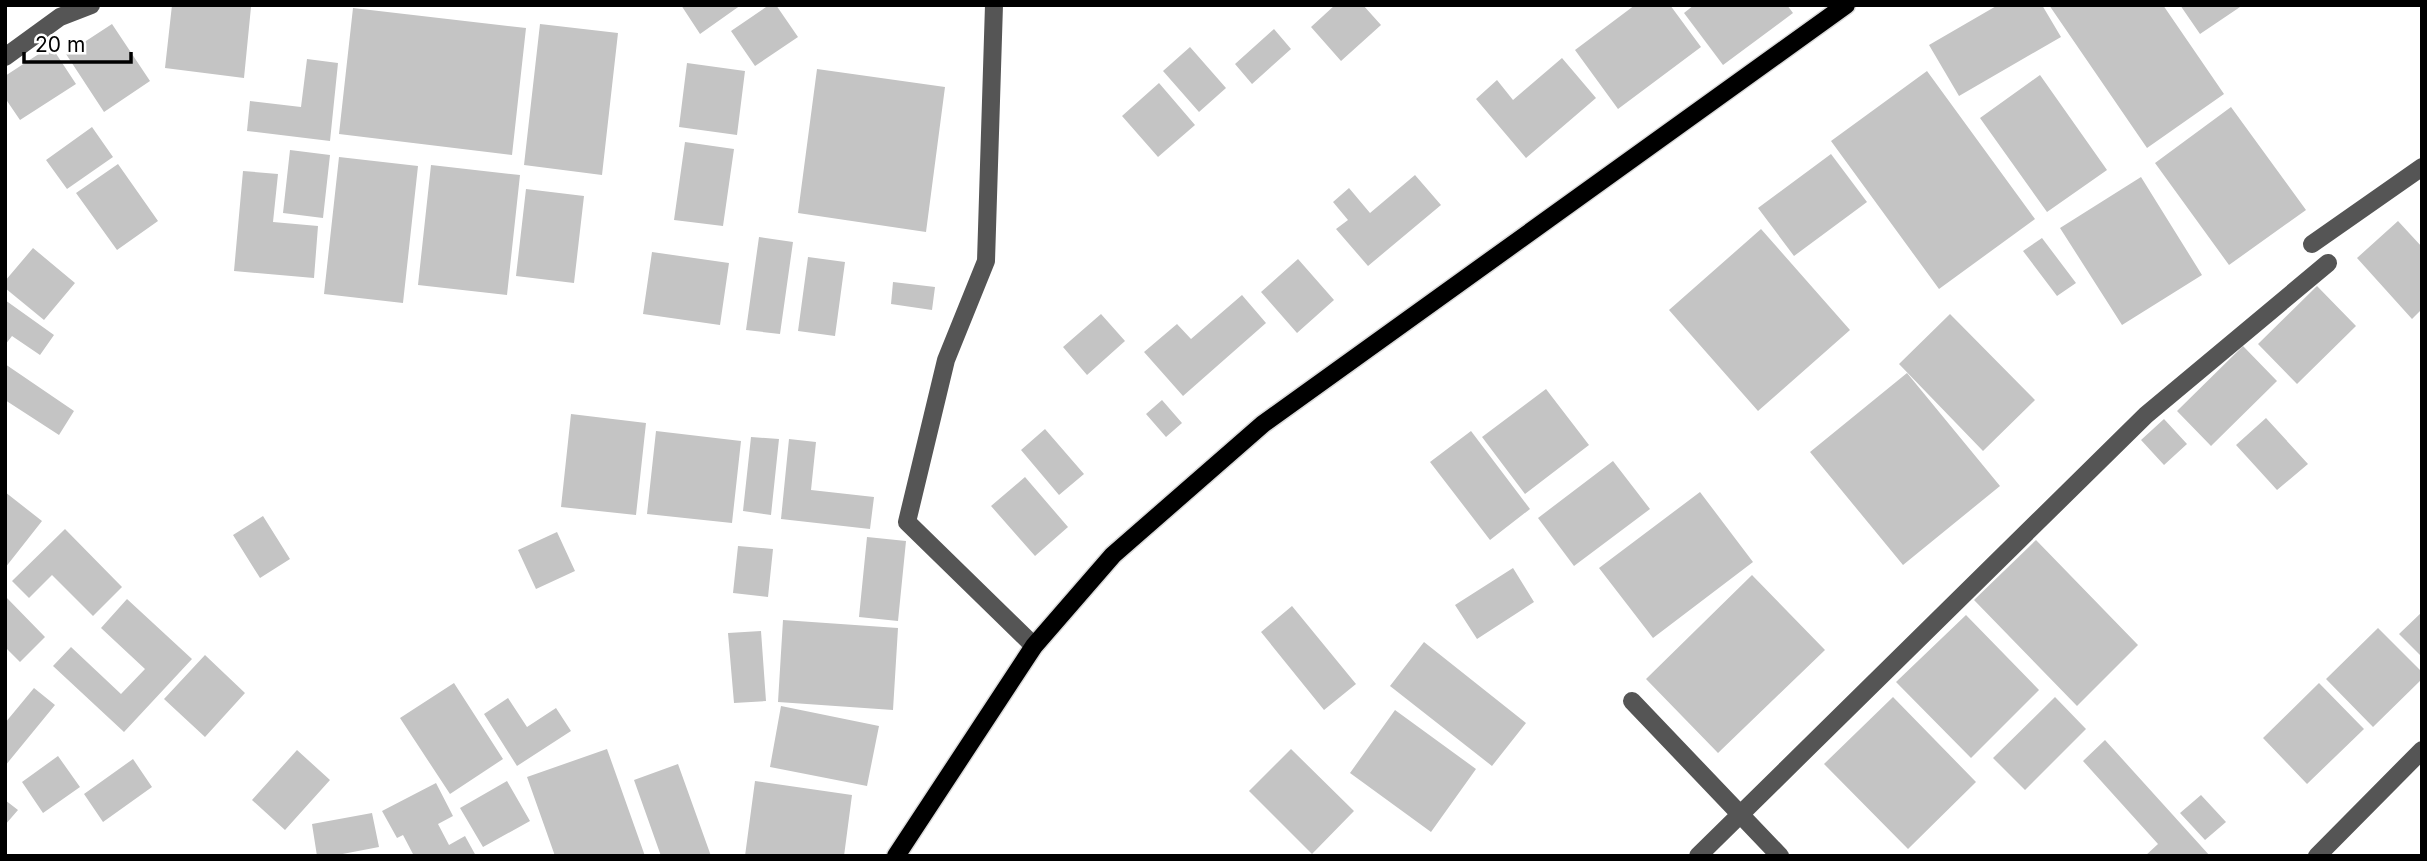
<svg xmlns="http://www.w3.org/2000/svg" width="2427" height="861" font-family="Inter,sans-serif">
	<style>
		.building { fill: #c4c4c4 }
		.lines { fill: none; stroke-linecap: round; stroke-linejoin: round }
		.major-casing { stroke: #dbdbdb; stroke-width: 21 }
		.minor { stroke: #555; stroke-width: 18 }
		.major { stroke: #000; stroke-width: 18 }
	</style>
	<rect width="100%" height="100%" fill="#fff"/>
	<path class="building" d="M 172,5 L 251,7 L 244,78 L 165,68 Z
		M 681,5 L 741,5 L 700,34 Z
		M 769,5 L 776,5 L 798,37 L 755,66 L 731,31 Z
		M 1335,5 L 1363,5 L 1381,25 L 1341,61 L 1311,27 Z
		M 1635,5 L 1670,5 L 1701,47 L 1618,109 L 1575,50 Z
		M 1694,5 L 1787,5 L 1793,13 L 1723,65 L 1684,13 Z
		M 1998,5 L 2042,5 L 2061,37 L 1959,96 L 1929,45 Z
		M 2049,5 L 2163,5 L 2224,94 L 2147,148 Z
		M 2180,5 L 2243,5 L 2200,34 Z
		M 353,8 L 526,28 L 512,155 L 339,134 Z
		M 112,24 L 150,81 L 104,112 L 66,54 Z
		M 540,24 L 618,33 L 602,175 L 524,165 Z
		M 1274,29 L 1291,49 L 1252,84 L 1235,64 Z
		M 51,46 L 76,84 L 20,120 L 5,98 L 5,76 Z
		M 1190,47 L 1226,88 L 1199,112 L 1163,71 Z
		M 1562,58 L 1596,98 L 1526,158 L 1476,99 L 1497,80 L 1513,100 Z
		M 307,59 L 338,63 L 330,141 L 247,131 L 250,101 L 301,107 Z
		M 687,63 L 745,71 L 737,135 L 679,127 Z
		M 817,69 L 945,87 L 926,232 L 798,213 Z
		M 1927,71 L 2035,219 L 1939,289 L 1831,141 Z
		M 2040,75 L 2107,170 L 2047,212 L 1980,118 Z
		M 1159,83 L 1195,125 L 1158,157 L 1122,116 Z
		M 2231,107 L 2306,210 L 2229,265 L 2155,163 Z
		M 92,127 L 113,157 L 67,189 L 46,160 Z
		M 685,142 L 734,149 L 723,226 L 674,220 Z
		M 290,150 L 330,155 L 323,218 L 283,213 Z
		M 1831,154 L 1867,202 L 1794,256 L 1758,208 Z
		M 339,157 L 418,166 L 403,303 L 324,294 Z
		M 118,164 L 158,221 L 117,250 L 76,193 Z
		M 431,165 L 520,175 L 507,295 L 418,285 Z
		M 243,171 L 278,174 L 273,222 L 318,226 L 314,278 L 234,271 Z
		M 1415,175 L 1441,205 L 1368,266 L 1336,229 L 1348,220 L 1333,202 L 1349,188 L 1370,213 Z
		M 2141,177 L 2202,275 L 2122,325 L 2060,228 Z
		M 526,189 L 584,196 L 574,283 L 516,276 Z
		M 2398,221 L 2422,247 L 2422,309 L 2412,319 L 2357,258 Z
		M 1761,229 L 1850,330 L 1758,411 L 1669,310 Z
		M 759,237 L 793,242 L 780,334 L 746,330 Z
		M 2042,238 L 2076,283 L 2057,296 L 2023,251 Z
		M 33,248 L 75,283 L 44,320 L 5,288 L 5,281 Z
		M 652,252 L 729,263 L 720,325 L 643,314 Z
		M 808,257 L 845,262 L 835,336 L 798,331 Z
		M 1298,259 L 1334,300 L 1297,333 L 1261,292 Z
		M 893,282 L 935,287 L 932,310 L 891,304 Z
		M 2317,286 L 2356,326 L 2297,384 L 2258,344 Z
		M 1242,295 L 1266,323 L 1183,396 L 1144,352 L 1177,324 L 1191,339 Z
		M 5,300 L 54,335 L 40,355 L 12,336 L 5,345 Z
		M 1101,314 L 1125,341 L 1087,375 L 1063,347 Z
		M 1950,314 L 2035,400 L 1983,451 L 1899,364 Z
		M 2243,346 L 2277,381 L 2211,446 L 2177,411 Z
		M 5,364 L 74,411 L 59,435 L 5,400 Z
		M 1907,373 L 2000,486 L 1903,565 L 1810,452 Z
		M 1546,389 L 1589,445 L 1525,494 L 1482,437 Z
		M 1162,400 L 1182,423 L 1166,437 L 1146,414 Z
		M 571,414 L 646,423 L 636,515 L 561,507 Z
		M 2266,418 L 2308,464 L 2277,490 L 2236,445 Z
		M 2164,419 L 2187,444 L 2164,465 L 2141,440 Z
		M 1045,429 L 1084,474 L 1059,495 L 1021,450 Z
		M 656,431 L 741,441 L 732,523 L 647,514 Z
		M 1471,431 L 1530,509 L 1490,540 L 1430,462 Z
		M 751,437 L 779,439 L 771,515 L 743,511 Z
		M 789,439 L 816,442 L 811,490 L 874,497 L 870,529 L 781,519 Z
		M 1613,461 L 1650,509 L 1574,566 L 1538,518 Z
		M 1025,477 L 1068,527 L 1035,556 L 991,506 Z
		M 5,492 L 42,521 L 5,568 Z
		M 1700,492 L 1753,562 L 1653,638 L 1599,568 Z
		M 263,516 L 290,559 L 260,578 L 233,535 Z
		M 65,529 L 122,587 L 93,616 L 52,575 L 29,598 L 12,581 Z
		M 557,532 L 575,571 L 536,589 L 518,550 Z
		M 867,537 L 906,541 L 898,621 L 859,617 Z
		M 2036,540 L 2138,645 L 2077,706 L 1974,600 Z
		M 738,546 L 773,549 L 768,597 L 733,593 Z
		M 1513,568 L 1534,602 L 1477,639 L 1455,605 Z
		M 1752,575 L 1825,650 L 1718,753 L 1646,679 Z
		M 5,596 L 45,637 L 20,662 L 5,647 Z
		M 127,599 L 192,659 L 124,732 L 53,666 L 71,647 L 121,694 L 145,669 L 101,628 Z
		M 1292,606 L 1356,684 L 1324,710 L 1261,632 Z
		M 2422,612 L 2422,657 L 2399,634 Z
		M 1966,615 L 2039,690 L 1971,758 L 1896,682 Z
		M 783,620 L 898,628 L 893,710 L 778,702 Z
		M 2378,628 L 2422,672 L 2422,679 L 2373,727 L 2326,679 Z
		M 761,631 L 766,701 L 734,703 L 728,633 Z
		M 1424,642 L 1526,723 L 1492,766 L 1390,686 Z
		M 205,655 L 245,693 L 205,737 L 164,699 Z
		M 454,683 L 503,759 L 450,794 L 400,718 Z
		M 2319,683 L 2364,729 L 2307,784 L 2263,738 Z
		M 34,688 L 55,705 L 5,766 L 5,723 Z
		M 1893,697 L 1976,782 L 1908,849 L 1824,764 Z
		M 2055,697 L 2086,729 L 2025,790 L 1993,758 Z
		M 508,698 L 527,727 L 556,708 L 571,731 L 517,766 L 484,714 Z
		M 781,706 L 879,726 L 867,786 L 770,767 Z
		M 1395,710 L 1476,769 L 1431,832 L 1350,773 Z
		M 2105,740 L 2210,856 L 2145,856 L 2158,844 L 2083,761 Z
		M 607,749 L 645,856 L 555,856 L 527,777 Z
		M 1291,749 L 1354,811 L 1312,854 L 1249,791 Z
		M 297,750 L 330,780 L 285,830 L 252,800 Z
		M 58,756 L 80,787 L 43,813 L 22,782 Z
		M 133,759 L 152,787 L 103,822 L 84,794 Z
		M 678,764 L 711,856 L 661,856 L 634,780 Z
		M 507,781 L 530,821 L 483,847 L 460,808 Z
		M 755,781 L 852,795 L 844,856 L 745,856 Z
		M 436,783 L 453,816 L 438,824 L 449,845 L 465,836 L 476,856 L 414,856 L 403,835 L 397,838 L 382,811 Z
		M 2201,795 L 2226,822 L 2205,840 L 2180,813 Z
		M 5,800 L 18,810 L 5,825 Z
		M 372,813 L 379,847 L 332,856 L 317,856 L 312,824 Z"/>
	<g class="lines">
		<g class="major-casing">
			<path id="major" d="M 896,856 L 1034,646 L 1113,555 L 1263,424 L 1846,5"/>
		</g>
		<path class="minor" d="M 994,5 L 986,261 L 946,360 L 907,522 L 1034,646
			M 5,57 L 60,17 L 91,5
			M 2312,244 L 2422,167
			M 1632,701 L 1780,856
			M 1698,856 L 2146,415 L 2328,263
			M 2317,856 L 2422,750"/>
		<use href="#major" class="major"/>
	</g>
	<rect width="2427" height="861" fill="none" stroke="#000000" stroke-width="14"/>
	<path d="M24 52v10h107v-10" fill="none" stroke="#000000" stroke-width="3.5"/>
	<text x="35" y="52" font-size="21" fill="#000000" stroke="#ffffff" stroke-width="5" paint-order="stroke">20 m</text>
</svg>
